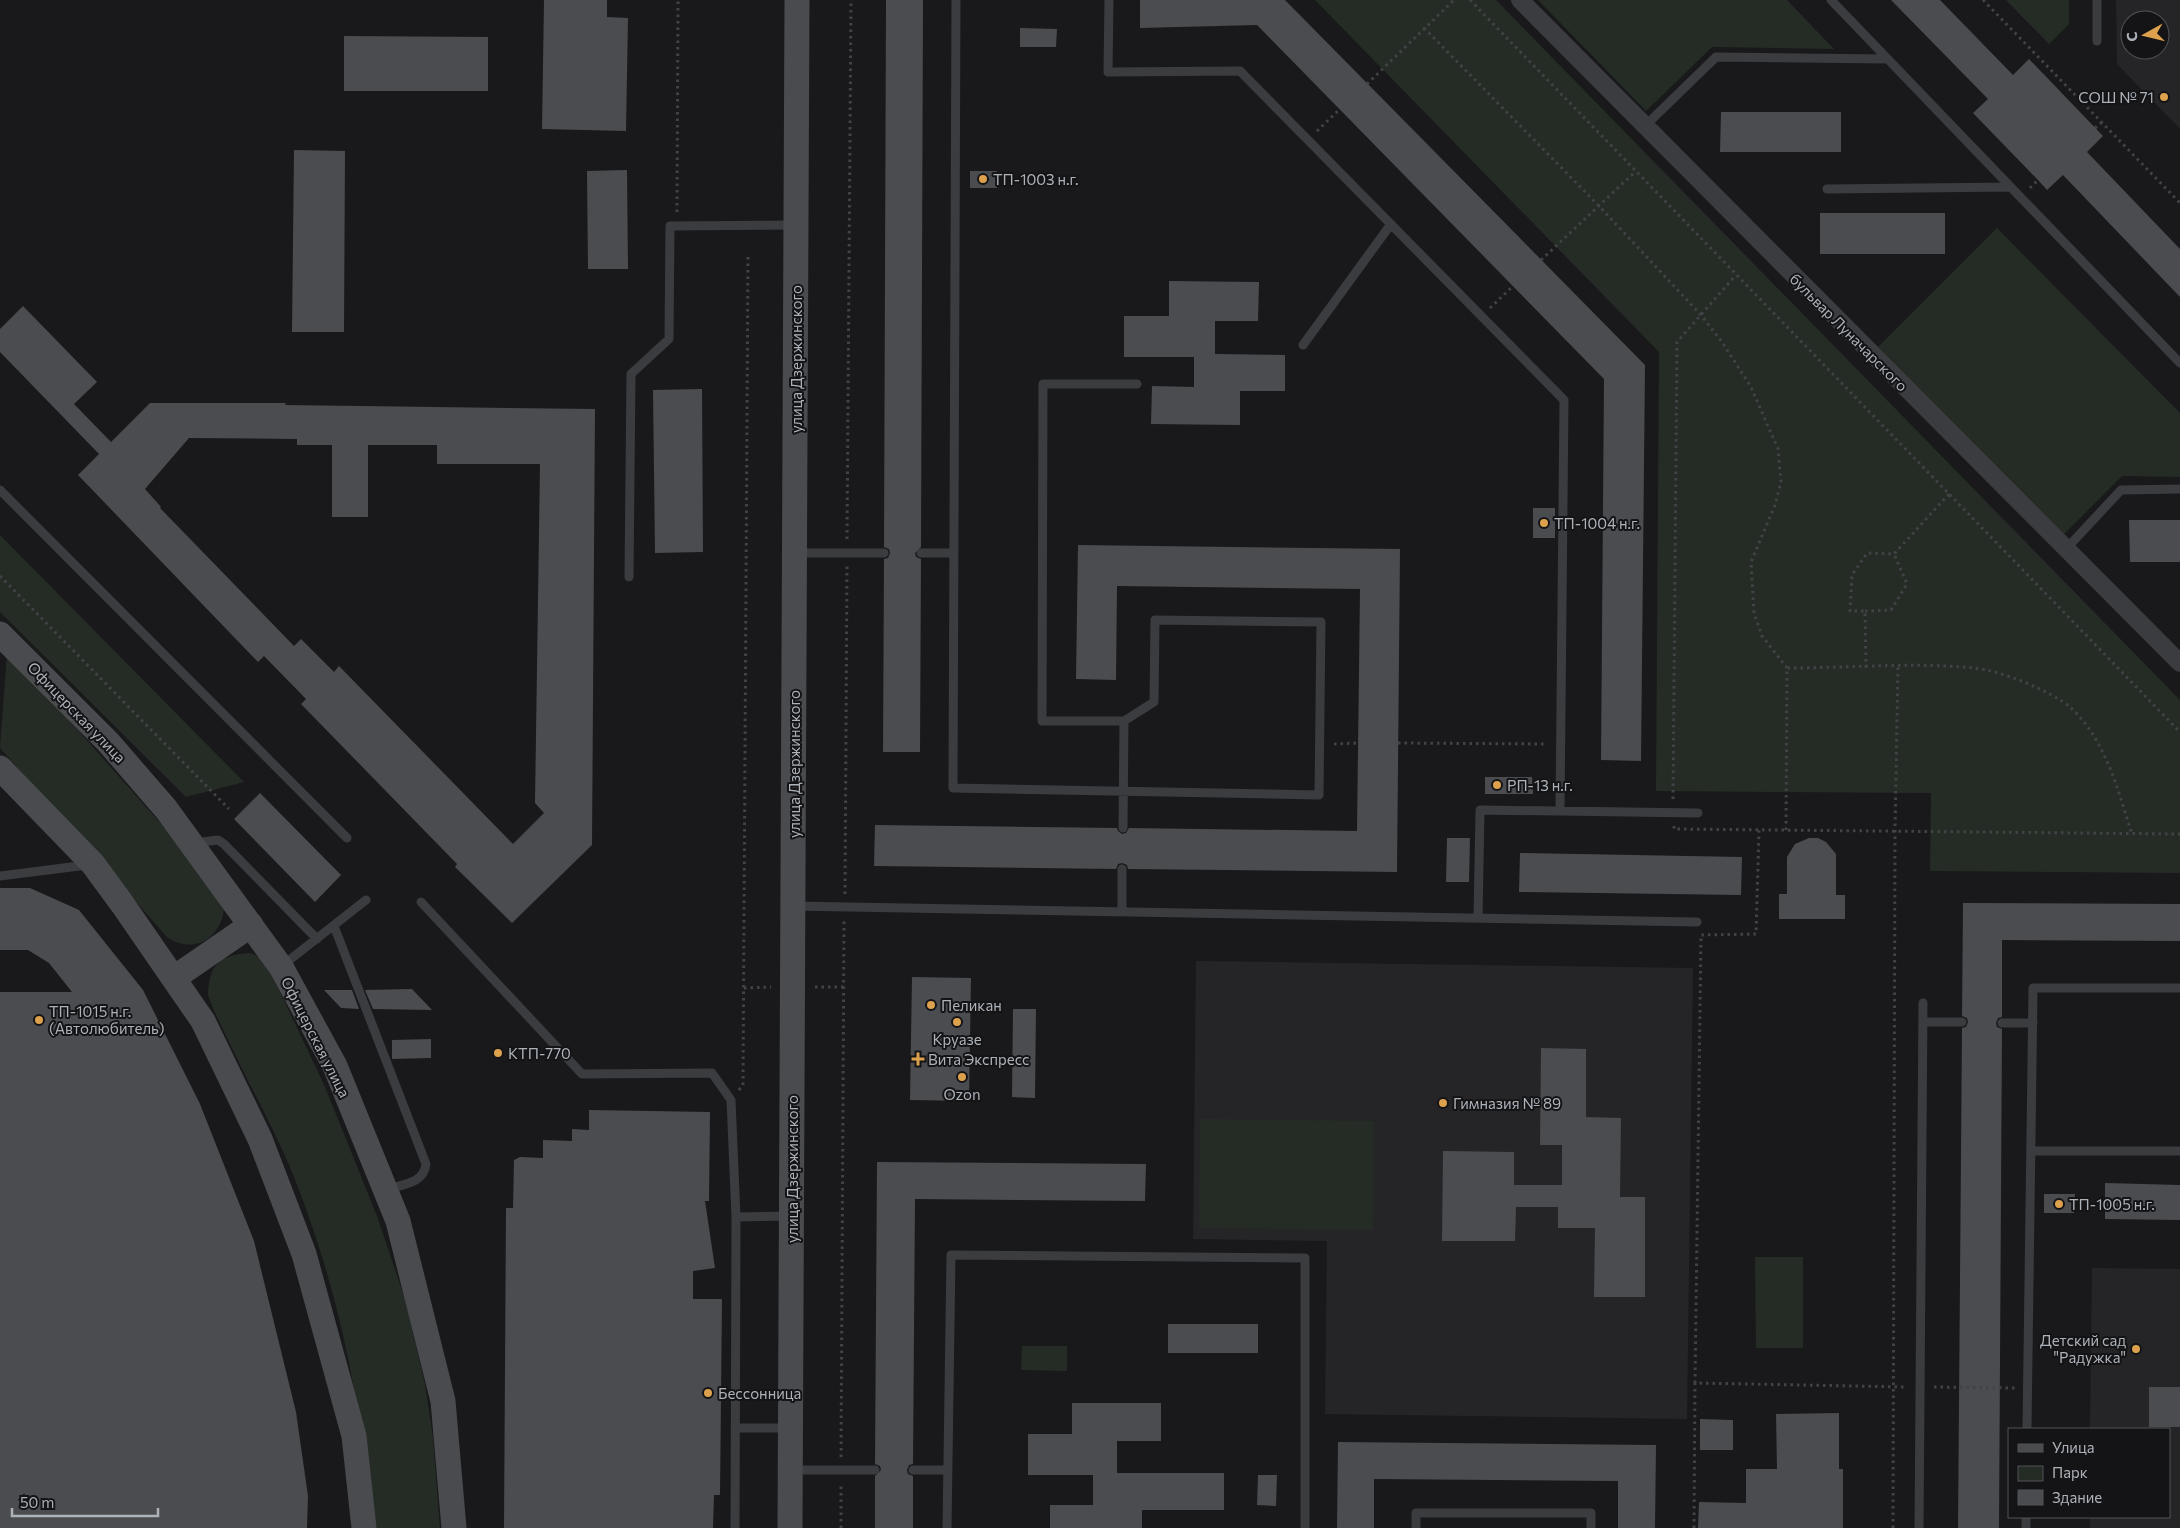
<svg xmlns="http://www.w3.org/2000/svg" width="2180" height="1528" font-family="Commissioner,sans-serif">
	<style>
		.built { fill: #252528; fill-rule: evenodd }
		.green { fill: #252c26 }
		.building { fill: #4b4c50; fill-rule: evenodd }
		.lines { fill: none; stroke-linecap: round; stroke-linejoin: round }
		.path { stroke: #414346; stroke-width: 3; stroke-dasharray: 2.5 4; stroke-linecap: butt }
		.lane { stroke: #3a3c3f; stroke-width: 9 }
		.street { stroke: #3a3c3f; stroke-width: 18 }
		.secondary { stroke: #494b4f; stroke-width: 25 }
		.poi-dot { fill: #dda14e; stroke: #141416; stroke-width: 2 }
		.labels { text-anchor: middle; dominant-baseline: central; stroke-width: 4; stroke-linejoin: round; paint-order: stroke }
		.poi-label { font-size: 15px; fill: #adb2b9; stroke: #141416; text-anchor: start }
		.street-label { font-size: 15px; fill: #adb2b9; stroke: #141416 }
	</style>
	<rect width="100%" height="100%" fill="#19191b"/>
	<path class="built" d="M 2116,0 L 2180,0 L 2180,129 L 2117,64 ZM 2130,20 L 2160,20 L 2160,50 L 2130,50 Z
		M 1196,961 L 1693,968 L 1687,1419 L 1325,1414 L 1327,1241 L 1193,1239 Z
		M 2092,1268 L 2180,1269 L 2180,1528 L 2090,1528 L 2090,1517 L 2169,1517 L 2169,1429 L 2090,1429 Z"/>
	<path class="green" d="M 1315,0 L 1496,0 L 2180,700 L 2180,873 L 1930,871 L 1931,793 L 1656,791 L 1659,352 Z
		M 1538,0 L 1787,0 L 1834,49 L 1712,47 L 1646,111 Z
		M 2006,0 L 2069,0 L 2069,24 L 2049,44 Z
		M 1997,228 L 2180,413 L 2180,477 L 2122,476 L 2064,534 L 1878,347 Z
		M 0,535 L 244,782 L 186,797 L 0,612 Z
		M 7,654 L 76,728 L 186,852 L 224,906 C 223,937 194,956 167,937 L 0,748 Z
		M 250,953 L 262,958 L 281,994 L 325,1087 L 377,1216 L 405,1299 L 425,1384 L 433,1438 L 440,1528 L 371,1528 C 363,1406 338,1286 292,1172 C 274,1129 251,1088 231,1046 C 223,1029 214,1012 208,995 C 209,964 220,955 250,953 Z
		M 1200,1119 L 1374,1121 L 1373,1230 L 1199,1228 Z
		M 1755,1257 L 1803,1257 L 1803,1348 L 1756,1348 Z
		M 1022,1346 L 1067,1346 L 1067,1371 L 1021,1370 Z"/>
	<path class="building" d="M 544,0 L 607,0 L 607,17 L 628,18 L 626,131 L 542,129 Z
		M 886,0 L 923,0 L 921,547 L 915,553 L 916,557 L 921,559 L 920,752 L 883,752 L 884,559 L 888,558 L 890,553 L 889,549 L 884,547 Z
		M 1140,0 L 1285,0 L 1645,365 L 1641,761 L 1601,760 L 1604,379 L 1257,25 L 1140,28 Z
		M 1891,0 L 1940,0 L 2013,75 L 2029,59 L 2103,136 L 2087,152 L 2180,249 L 2180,297 L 2063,175 L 2047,190 L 2038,180 L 1973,113 L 1988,99 Z
		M 1020,28 L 1057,29 L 1056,47 L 1020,47 Z
		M 344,36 L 488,37 L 488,91 L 344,91 Z
		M 1721,112 L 1841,112 L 1841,152 L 1720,152 Z
		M 294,150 L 345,151 L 344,332 L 292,332 Z
		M 627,170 L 628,269 L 588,269 L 587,171 Z
		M 970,171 L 997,171 L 997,188 L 970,188 Z
		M 1820,213 L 1945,213 L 1945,254 L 1820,254 Z
		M 1169,281 L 1259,282 L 1258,321 L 1215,321 L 1215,354 L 1285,355 L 1285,391 L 1240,391 L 1240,425 L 1151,424 L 1152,386 L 1194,387 L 1194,357 L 1124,357 L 1124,316 L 1169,316 Z
		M 23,306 L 97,382 L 74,404 L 111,442 L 150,403 L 286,403 L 285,405 L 595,409 L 592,845 L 512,923 L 455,867 L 457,864 L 301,704 L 306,699 L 264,656 L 258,662 L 78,475 L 99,454 L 0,352 L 0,329 ZM 189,438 L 297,439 L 297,445 L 332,445 L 332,517 L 368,517 L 368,445 L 437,445 L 437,464 L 540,464 L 535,803 L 544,813 L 513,844 L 339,666 L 334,672 L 301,639 L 294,646 L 160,508 L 161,507 L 145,489 Z
		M 702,389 L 703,552 L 655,553 L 653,390 Z
		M 1533,508 L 1555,508 L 1555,538 L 1533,538 Z
		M 2129,520 L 2180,520 L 2180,562 L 2130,562 Z
		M 1078,545 L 1400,549 L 1397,872 L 1128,869 L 1127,865 L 1122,863 L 1118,864 L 1116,869 L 874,866 L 875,825 L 1117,828 L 1118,831 L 1122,834 L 1126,833 L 1129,828 L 1357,831 L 1360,589 L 1117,586 L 1116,680 L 1076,679 Z
		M 1485,777 L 1532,777 L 1533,794 L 1485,794 Z
		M 260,793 L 341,875 L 315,902 L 234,819 Z
		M 1447,838 L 1470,838 L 1469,882 L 1446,882 Z
		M 1809,838 L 1818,838 L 1826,842 L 1836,854 L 1836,895 L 1845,895 L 1845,919 L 1779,919 L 1779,894 L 1787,894 L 1787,857 L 1795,844 Z
		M 1520,853 L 1742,857 L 1741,895 L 1519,892 Z
		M 0,888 L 30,888 L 79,910 L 143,990 L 200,1104 L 254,1241 L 296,1412 L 308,1496 L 307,1528 L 0,1528 L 0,992 L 72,992 L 49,963 L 28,950 L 0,950 Z
		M 1963,903 L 2180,904 L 2180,941 L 2002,940 L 2002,1017 L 1998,1018 L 1996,1023 L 1997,1027 L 2002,1029 L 1999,1528 L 1958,1528 L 1962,1028 L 1966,1027 L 1968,1022 L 1967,1018 L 1962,1016 Z
		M 912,977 L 971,978 L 969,1101 L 910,1100 Z
		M 412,989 L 432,1010 L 373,1009 L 365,990 Z
		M 324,990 L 352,990 L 359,1009 L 341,1008 Z
		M 1013,1009 L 1036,1009 L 1035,1098 L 1012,1097 Z
		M 431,1039 L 431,1058 L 392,1059 L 392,1040 Z
		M 1541,1048 L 1586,1049 L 1586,1117 L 1621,1118 L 1620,1197 L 1645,1197 L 1645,1297 L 1594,1297 L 1595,1228 L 1558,1228 L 1558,1207 L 1516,1207 L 1515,1241 L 1442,1241 L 1443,1151 L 1514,1152 L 1514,1185 L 1562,1185 L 1562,1145 L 1540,1145 Z
		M 589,1110 L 710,1112 L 709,1201 L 705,1201 L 715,1268 L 693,1271 L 693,1299 L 722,1299 L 720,1495 L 714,1495 L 713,1528 L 504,1528 L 506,1208 L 513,1208 L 514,1160 L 520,1157 L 543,1158 L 543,1140 L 572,1141 L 572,1129 L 589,1130 Z
		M 877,1162 L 1146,1164 L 1145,1201 L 915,1199 L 913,1464 L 909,1465 L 907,1470 L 908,1474 L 913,1476 L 913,1528 L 875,1528 L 875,1476 L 881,1470 L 880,1466 L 875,1464 Z
		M 2105,1183 L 2180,1185 L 2180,1220 L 2105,1219 Z
		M 2044,1194 L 2075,1194 L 2074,1213 L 2044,1213 Z
		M 1168,1324 L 1258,1324 L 1258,1353 L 1168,1353 Z
		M 2149,1387 L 2180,1387 L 2180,1427 L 2149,1427 Z
		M 1072,1403 L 1161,1403 L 1161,1441 L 1117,1441 L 1117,1473 L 1224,1473 L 1224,1510 L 1142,1510 L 1142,1528 L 1050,1528 L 1050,1505 L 1093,1505 L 1093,1475 L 1028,1475 L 1028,1434 L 1072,1434 Z
		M 1839,1413 L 1839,1469 L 1843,1469 L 1843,1528 L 1698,1528 L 1699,1502 L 1746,1503 L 1746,1469 L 1777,1469 L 1776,1414 Z
		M 1700,1419 L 1733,1420 L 1733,1450 L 1700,1450 Z
		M 1338,1442 L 1656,1445 L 1655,1528 L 1618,1528 L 1618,1481 L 1374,1479 L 1374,1528 L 1337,1528 Z
		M 1258,1475 L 1277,1475 L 1276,1506 L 1257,1505 Z"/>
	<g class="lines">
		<path class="path" d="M 1470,0 L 2180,732
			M 1983,0 L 2180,203
			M 1424,28 L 1599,206 L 1701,315 L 1722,342 L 1751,387 L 1778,449 L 1781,482 L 1775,505 L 1751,562 L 1754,613 L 1762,636 L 1787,668
			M 1367,84 L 1454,0
			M 2095,128 L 2102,122
			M 1317,131 L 1340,109
			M 2030,188 L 2038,180
			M 677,212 L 678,0
			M 1541,260 L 1636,171
			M 1490,308 L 1513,286
			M 847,539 L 851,0
			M 0,576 L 229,809
			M 1865,611 L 1891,610 L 1907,584 L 1894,554
			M 1866,668 L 1865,611 L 1850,611 L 1852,575 L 1867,553 L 1894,554 L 1949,494
			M 1398,743 L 1547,744
			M 1334,744 L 1358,743
			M 1673,799 L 1677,342 L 1736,275
			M 1674,826 L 1674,829 L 2180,834
			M 1786,830 L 1787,668 C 1849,668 1912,662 1974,668 C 1999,670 2052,691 2071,708 C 2106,740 2118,791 2132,834
			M 845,894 L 847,566
			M 815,987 L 844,987
			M 744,988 L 771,987
			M 739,1090 L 743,1085 L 748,253
			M 1695,1383 L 1701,935 L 1756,934 L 1759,830
			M 1934,1387 L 2015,1388
			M 841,1457 L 844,921
			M 841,1528 L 841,1483
			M 1694,1528 L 1695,1383 L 1907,1387
			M 1893,1528 L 1895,831 L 1898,666"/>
		<path class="lane" d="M 956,0 L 953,788 L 1319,795 L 1321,622 L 1155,620 L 1154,702 L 1124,721 L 1042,721 L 1043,384 L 1137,384
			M 1109,0 L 1108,72 L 1240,71 L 1564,400 L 1560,811
			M 1831,0 L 2180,363
			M 2097,0 L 2097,41
			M 1644,127 L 1716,57 L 1887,59
			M 1827,189 L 2011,187
			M 1303,345 L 1391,224
			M 0,490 L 347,838
			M 2066,549 L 2121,490 L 2180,489
			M 797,553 L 884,553
			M 921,553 L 954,553
			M 629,577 L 631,374 L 669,339 L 670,226 L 794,225
			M 1123,828 L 1124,721
			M 194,843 L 218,840 L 224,844 L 317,939
			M 1122,869 L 1122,911
			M 0,876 L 87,865
			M 421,902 L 582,1074 L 712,1073 L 731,1100 L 736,1217 L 735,1528
			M 793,906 L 1697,922
			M 1478,918 L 1480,810 L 1698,813
			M 334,926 L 426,1164 C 424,1183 404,1184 388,1189
			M 283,965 L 366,900
			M 1923,1022 L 1962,1022
			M 2002,1023 L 2033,1023
			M 2031,1151 L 2180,1151
			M 736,1217 L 791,1216
			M 736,1428 L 788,1428
			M 2027,1429 L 2033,988 L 2180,988
			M 791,1470 L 875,1470
			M 913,1470 L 948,1470
			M 947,1528 L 951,1255 L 1305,1258 L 1305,1528
			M 1416,1528 L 1416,1513 L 1591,1513 L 1591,1528
			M 1919,1528 L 1923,1003
			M 2026,1528 L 2026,1517"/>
		<path class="street" d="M 1520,0 L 2180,663"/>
		<path class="secondary" d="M 0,634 L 108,742 L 166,809 L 281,967 L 335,1066 L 398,1221 L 443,1401 L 454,1528
			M 0,768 L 93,864 L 123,905 L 203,1021 L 260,1139 L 304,1254 L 354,1436 L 364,1528
			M 174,978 L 251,925
			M 790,1528 L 797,0"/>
	</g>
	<g class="poi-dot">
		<circle cx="2164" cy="97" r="5"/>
		<circle cx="983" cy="179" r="5"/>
		<circle cx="1544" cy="523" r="5"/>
		<circle cx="1497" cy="785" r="5"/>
		<circle cx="931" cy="1005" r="5"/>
		<circle cx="39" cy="1020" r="5"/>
		<circle cx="957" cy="1022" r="5"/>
		<circle cx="498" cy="1053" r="5"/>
		<path d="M915.5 1051.5h5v5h5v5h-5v5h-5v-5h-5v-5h5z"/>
		<circle cx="962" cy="1077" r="5"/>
		<circle cx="1443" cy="1103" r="5"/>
		<circle cx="2059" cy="1204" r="5"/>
		<circle cx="2136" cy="1349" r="5"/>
		<circle cx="708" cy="1393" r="5"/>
	</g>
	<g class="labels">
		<g class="poi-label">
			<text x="2154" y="97" text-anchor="end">СОШ № 71</text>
			<text x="993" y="179">ТП-1003 н.г.</text>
			<text x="1554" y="523">ТП-1004 н.г.</text>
			<text x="1507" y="785">РП-13 н.г.</text>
			<text x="941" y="1005">Пеликан</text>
			<text x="49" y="1011">ТП-1015 н.г.<tspan x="49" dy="17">(Автолюбитель)</tspan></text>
			<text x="957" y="1039" text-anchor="middle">Круазе</text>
			<text x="508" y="1053">КТП-770</text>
			<text x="928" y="1059">Вита Экспресс</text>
			<text x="962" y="1094" text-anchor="middle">Ozon</text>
			<text x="1453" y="1103">Гимназия № 89</text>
			<text x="2069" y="1204">ТП-1005 н.г.</text>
			<text x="2126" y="1340" text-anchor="end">Детский сад<tspan x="2126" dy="17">"Радужка"</tspan></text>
			<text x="718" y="1393">Бессонница</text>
		</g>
		<g class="street-label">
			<text transform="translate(1849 332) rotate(45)">бульвар Луначарского</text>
			<text transform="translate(796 359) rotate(-90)">улица Дзержинского</text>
			<text transform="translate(77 712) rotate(46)">Офицерская улица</text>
			<text transform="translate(794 764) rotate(-90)">улица Дзержинского</text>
			<text transform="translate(316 1037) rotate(63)">Офицерская улица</text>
			<text transform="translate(792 1169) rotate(-90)">улица Дзержинского</text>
		</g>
	</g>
	<rect x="2008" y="1428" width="162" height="90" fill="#141416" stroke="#515357"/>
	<rect x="2018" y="1444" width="25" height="8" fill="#494b4f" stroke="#515357"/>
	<text x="2052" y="1453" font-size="15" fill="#adb2b9">Улица</text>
	<rect x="2018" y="1466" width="25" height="15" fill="#252c26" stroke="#515357"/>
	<text x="2052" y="1478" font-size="15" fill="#adb2b9">Парк</text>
	<rect x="2018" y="1490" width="25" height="15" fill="#4b4c50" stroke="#515357"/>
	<text x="2052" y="1503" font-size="15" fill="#adb2b9">Здание</text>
	<g transform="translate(2145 35) rotate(262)"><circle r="24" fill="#141416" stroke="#515357"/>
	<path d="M0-4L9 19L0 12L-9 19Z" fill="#dda14e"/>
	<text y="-8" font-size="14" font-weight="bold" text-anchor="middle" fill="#adb2b9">С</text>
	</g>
	<path d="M12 1508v8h146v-8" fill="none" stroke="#adb2b9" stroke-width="2.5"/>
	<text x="20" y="1508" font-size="15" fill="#adb2b9" stroke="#141416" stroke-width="4" paint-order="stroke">50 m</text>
</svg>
